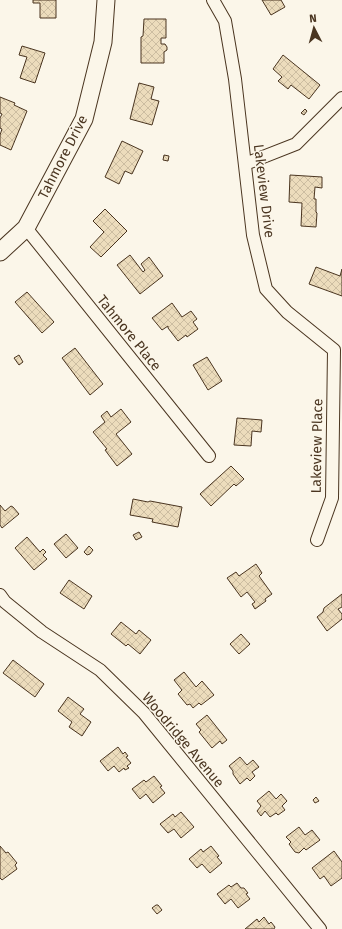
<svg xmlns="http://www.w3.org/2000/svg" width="342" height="929" font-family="'Fira Sans',sans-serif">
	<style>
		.building { fill: url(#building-cross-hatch); stroke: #4a3520 }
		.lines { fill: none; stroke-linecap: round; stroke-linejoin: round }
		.street-casing { stroke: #4a3520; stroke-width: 14 }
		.secondary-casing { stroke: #4a3520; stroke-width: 19 }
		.street { stroke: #fbf6e9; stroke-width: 12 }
		.secondary { stroke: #fbf6e9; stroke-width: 17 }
		.labels { text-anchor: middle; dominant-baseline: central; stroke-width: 3; stroke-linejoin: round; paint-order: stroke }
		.street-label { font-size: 14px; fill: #4a3520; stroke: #fbf6e9 }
	</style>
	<defs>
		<pattern id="building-cross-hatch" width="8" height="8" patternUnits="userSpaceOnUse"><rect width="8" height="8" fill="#ecdcbc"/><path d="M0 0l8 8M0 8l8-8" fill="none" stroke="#ccbda1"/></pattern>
	</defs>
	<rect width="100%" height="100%" fill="#fbf6e9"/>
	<path class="building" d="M 33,0 L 56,0 L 56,18 L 40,18 L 40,3 L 33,3 Z
		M 262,0 L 281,0 L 285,7 L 271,15 Z
		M 144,19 L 166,19 L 166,38 L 161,38 L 161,44 L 165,44 L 167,47 L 167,50 L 164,52 L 164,63 L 141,63 L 141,37 L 143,36 Z
		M 22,46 L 45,53 L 35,83 L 20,78 L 27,57 L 19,55 Z
		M 283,55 L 320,85 L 309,99 L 291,85 L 288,89 L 278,81 L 282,77 L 273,69 Z
		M 139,83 L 154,87 L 151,99 L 159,101 L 152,125 L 130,119 Z
		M 0,97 L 15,103 L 14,105 L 27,111 L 11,150 L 0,145 L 0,135 L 2,129 L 0,128 L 0,118 L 2,114 L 0,113 Z
		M 305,109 L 307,111 L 304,115 L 301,113 Z
		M 122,141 L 143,151 L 132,174 L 125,171 L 119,184 L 105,177 Z
		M 164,155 L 169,156 L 168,161 L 163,160 Z
		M 290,175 L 322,177 L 322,188 L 315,187 L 314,199 L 316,199 L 316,212 L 317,213 L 316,227 L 301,226 L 302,203 L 289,202 Z
		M 105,209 L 127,231 L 101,257 L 90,247 L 104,232 L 93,221 Z
		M 130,255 L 143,272 L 145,270 L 141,264 L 149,257 L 163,276 L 140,294 L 117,265 Z
		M 316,267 L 340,276 L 342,269 L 342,296 L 309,284 Z
		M 27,292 L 54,322 L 42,333 L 15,302 Z
		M 172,303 L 182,317 L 191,311 L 197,319 L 193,322 L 198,329 L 187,337 L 186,335 L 178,341 L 168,328 L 168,326 L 162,330 L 152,318 Z
		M 75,348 L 103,384 L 90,395 L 62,358 Z
		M 19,355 L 23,362 L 19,365 L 14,358 Z
		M 207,357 L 222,381 L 208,390 L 193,365 Z
		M 121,409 L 131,422 L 116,434 L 132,454 L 117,466 L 105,450 L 107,449 L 93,432 L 105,422 L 101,416 L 107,411 L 111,417 Z
		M 237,418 L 262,420 L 261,432 L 252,431 L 251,446 L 234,445 Z
		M 231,466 L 244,479 L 236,486 L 234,484 L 211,506 L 200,494 Z
		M 133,499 L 148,502 L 150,501 L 182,507 L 178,527 L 152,522 L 153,519 L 130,515 Z
		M 0,505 L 5,511 L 11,506 L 13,507 L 19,514 L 2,528 L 0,525 Z
		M 139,532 L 142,537 L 136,540 L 133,535 Z
		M 66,534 L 78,548 L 66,558 L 54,544 Z
		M 27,537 L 40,552 L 43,549 L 46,552 L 43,555 L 47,559 L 34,570 L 15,548 Z
		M 89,546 L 93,550 L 90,554 L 87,555 L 84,552 Z
		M 256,564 L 262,573 L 259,576 L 272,594 L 265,599 L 266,601 L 255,609 L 252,604 L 255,602 L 247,592 L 241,597 L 227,578 L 236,572 L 239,576 Z
		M 69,580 L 92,596 L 84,609 L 60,593 Z
		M 342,594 L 342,607 L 338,609 L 342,614 L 342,619 L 327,631 L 317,617 L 323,612 L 324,608 Z
		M 121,622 L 136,634 L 139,630 L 151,640 L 140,654 L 128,644 L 126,646 L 111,634 Z
		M 241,634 L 250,644 L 239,654 L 230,644 Z
		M 13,660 L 44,684 L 35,697 L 3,673 Z
		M 184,672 L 196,687 L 202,681 L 214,695 L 201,705 L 199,703 L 193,708 L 190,704 L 187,705 L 178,694 L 182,690 L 174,680 Z
		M 68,697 L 84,709 L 80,714 L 91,722 L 82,736 L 69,727 L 72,722 L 58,711 Z
		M 207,715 L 227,740 L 222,744 L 220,741 L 212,748 L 199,732 L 201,730 L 196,724 Z
		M 118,747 L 123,754 L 125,752 L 128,756 L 126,757 L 131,763 L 127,766 L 129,768 L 125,770 L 124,768 L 119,772 L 114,766 L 108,771 L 100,761 Z
		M 240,757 L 247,765 L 253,760 L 259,767 L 252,772 L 255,776 L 250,781 L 247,778 L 240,784 L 233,774 L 233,771 L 229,766 Z
		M 154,776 L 162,786 L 160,787 L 165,793 L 153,803 L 146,794 L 140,799 L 132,789 L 144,780 L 146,782 Z
		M 269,791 L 276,799 L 281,794 L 287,801 L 282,806 L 285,810 L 278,815 L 276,813 L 270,817 L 265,811 L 261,816 L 257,811 L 261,806 L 257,801 Z
		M 316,797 L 319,801 L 315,803 L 313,800 Z
		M 181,812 L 194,827 L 181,838 L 174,829 L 168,833 L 160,824 L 173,814 L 175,817 Z
		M 299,827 L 305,835 L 312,830 L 320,840 L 306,850 L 304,848 L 299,853 L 295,852 L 289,844 L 291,842 L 286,837 Z
		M 0,846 L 6,853 L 8,852 L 17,863 L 15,865 L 17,869 L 2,880 L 0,878 Z
		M 211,846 L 219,856 L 217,857 L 222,863 L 210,873 L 202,864 L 197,868 L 189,859 L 201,849 L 203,852 Z
		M 334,851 L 342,862 L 342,878 L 331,886 L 324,876 L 320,879 L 312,868 Z
		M 237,883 L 241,888 L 244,888 L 248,893 L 246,894 L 250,899 L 238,908 L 231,899 L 225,904 L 217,894 L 229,885 L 231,887 Z
		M 156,905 L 158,905 L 162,910 L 157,914 L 152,908 Z
		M 264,917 L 269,924 L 271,922 L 275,927 L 274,929 L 245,929 L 257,919 L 259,922 Z"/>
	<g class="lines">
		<g class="street-casing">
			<path id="street" d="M 213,0 L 225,21 L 235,79 L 253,235 L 266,289 L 287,312 L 334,350
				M 245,164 L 296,144 L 342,98
				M 26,228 L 209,456
				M 317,540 L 332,498 L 334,350
				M 0,595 L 5,602 L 42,632 L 100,670 L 144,713 L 320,929"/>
		</g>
		<g class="secondary-casing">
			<path id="secondary" d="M 0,252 L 26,228 L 84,119 L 103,42 L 106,0"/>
		</g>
		<use href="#street" class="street"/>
		<use href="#secondary" class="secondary"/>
	</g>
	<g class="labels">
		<g class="street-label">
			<text transform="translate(63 157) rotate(-63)">Tahmore Drive</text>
			<text transform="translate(264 191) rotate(83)">Lakeview Drive</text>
			<text transform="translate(129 333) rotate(51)">Tahmore Place</text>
			<text transform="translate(317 446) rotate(-89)">Lakeview Place</text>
			<text transform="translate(183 740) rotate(50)">Woodridge Avenue</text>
		</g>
	</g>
	<g transform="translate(314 28) rotate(354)" stroke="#fbf6e9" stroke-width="3" paint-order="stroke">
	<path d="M0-3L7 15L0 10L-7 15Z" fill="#4a3520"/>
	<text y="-6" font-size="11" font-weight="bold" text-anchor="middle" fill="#4a3520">N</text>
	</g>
</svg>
